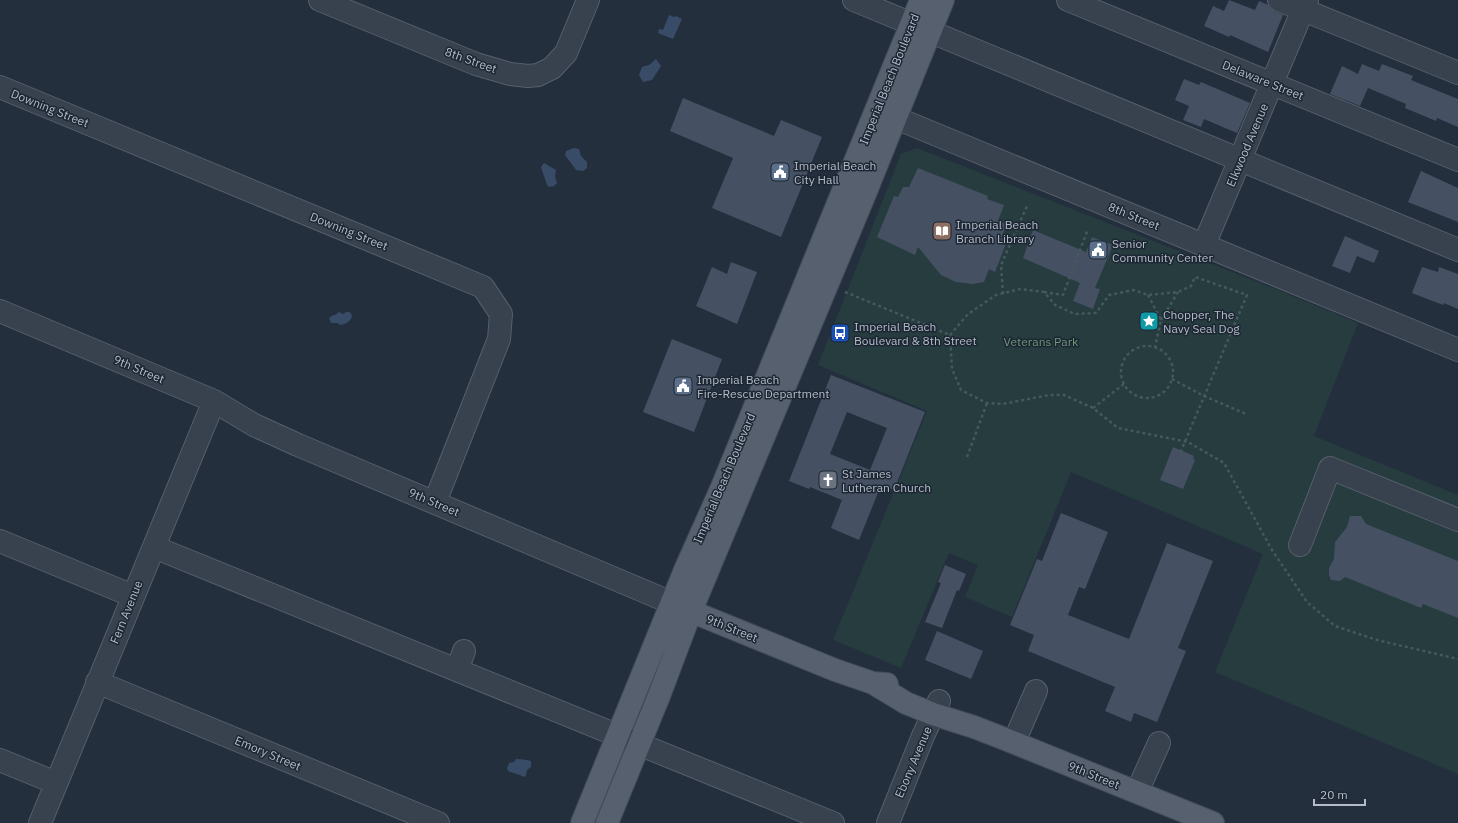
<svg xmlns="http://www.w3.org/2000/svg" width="1458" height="823" font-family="'IBM Plex Sans',sans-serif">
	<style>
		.green { fill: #263c3f }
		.water { fill: #394c67 }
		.building { fill: #455162; fill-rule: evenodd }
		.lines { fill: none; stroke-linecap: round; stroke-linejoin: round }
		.minor-casing { stroke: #565f6c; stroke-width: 24 }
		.major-casing { stroke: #414a57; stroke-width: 24 }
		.path { stroke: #44595c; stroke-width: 2.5; stroke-dasharray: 3 3; stroke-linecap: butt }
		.minor { stroke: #38414e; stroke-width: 22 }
		.major { stroke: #56606e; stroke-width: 22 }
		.labels { text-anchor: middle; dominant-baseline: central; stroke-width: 3; stroke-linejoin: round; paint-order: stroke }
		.street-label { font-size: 12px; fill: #b4bcc9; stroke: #1d2633 }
		.poi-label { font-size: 12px; fill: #b4bcc9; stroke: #1d2633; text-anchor: start }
		.park-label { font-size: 12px; fill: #6b9a76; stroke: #1d2633 }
	</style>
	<rect width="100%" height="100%" fill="#242f3e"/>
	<path class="green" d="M 917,148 L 1263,284 L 1358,323 L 1314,436 L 1458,495 L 1458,774 L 1215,672 L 1263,554 L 1071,472 L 1012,617 L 965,597 L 978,565 L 949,553 L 901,668 L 833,640 L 927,411 L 818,365 L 901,154 Z"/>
	<path class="water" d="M 669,15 L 674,17 L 676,16 L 682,19 L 673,39 L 658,33 L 659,29 L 663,30 Z
		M 656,59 L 661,66 L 652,80 L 643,82 L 639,75 L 642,67 L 649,65 Z
		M 574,148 L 579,149 L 581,156 L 587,162 L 587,168 L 583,171 L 576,170 L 565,155 L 566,151 Z
		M 544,163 L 556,170 L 555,177 L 557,183 L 554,186 L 549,187 L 547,185 L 541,167 Z
		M 339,312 L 343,314 L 346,312 L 350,312 L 352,316 C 351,321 346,324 341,325 L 337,323 L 331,323 L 329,318 L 333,315 L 335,315 Z
		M 516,759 C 519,759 529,760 531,761 L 531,767 L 527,770 L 526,775 L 525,777 L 508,771 L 507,768 L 509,763 L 514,762 Z"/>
	<path class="building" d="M 1229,0 L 1255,10 L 1259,1 L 1268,5 L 1269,8 L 1274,11 L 1283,15 L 1268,52 L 1230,35 L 1229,37 L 1204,26 L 1213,6 L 1224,11 Z
		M 1362,64 L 1379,71 L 1382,64 L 1413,76 L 1411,80 L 1458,99 L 1458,127 L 1437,118 L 1436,121 L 1405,108 L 1406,104 L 1368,88 L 1360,106 L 1330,94 L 1342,66 L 1358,74 Z
		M 1184,79 L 1199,85 L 1201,82 L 1250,103 L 1237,133 L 1204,119 L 1201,127 L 1183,120 L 1189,106 L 1175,100 Z
		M 683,98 L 774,136 L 781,120 L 822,137 L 781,237 L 712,208 L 733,158 L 670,131 Z
		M 918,168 L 988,196 L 987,199 L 1004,205 L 998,221 L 1007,224 L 1001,238 L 1007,241 L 995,272 L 989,269 L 984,282 L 973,284 L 956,282 L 941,275 L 918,247 L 915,255 L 877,237 L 894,196 L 898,197 L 903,187 L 909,187 Z
		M 1421,171 L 1458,188 L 1458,222 L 1408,202 Z
		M 1033,230 L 1086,252 L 1092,237 L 1113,245 L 1095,288 L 1100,289 L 1093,309 L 1073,301 L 1080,283 L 1023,258 Z
		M 1345,236 L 1379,251 L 1374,263 L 1357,256 L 1350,273 L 1332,266 Z
		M 731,262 L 757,272 L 737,324 L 696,306 L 712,267 L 727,274 Z
		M 1422,267 L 1438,272 L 1439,267 L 1458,274 L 1458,309 L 1444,303 L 1443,305 L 1412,293 Z
		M 672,339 L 722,359 L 694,432 L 643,412 Z
		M 831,375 L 925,412 L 894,490 L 881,485 L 859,540 L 831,528 L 842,500 L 810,487 L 809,489 L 789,481 ZM 847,412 L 887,428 L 870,470 L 830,454 Z
		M 1173,447 L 1194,456 L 1193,459 L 1195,460 L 1183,489 L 1160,480 Z
		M 1061,513 L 1108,532 L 1085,589 L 1079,587 L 1068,615 L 1129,639 L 1167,543 L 1213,561 L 1178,648 L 1186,651 L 1157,722 L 1134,713 L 1131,722 L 1105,711 L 1115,687 L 1028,651 L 1034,635 L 1010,625 L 1037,559 L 1042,561 Z
		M 1350,516 L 1361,516 L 1366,524 L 1458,561 L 1458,618 L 1423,604 L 1421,608 L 1345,577 L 1340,581 L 1331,580 L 1329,575 L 1329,568 L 1334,559 L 1335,542 L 1347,527 Z
		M 945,565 L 966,574 L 959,591 L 957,590 L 942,628 L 925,622 L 941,583 L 938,582 Z
		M 937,631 L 983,651 L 971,679 L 925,660 Z"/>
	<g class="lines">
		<g class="minor-casing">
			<path id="minor" d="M 320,0 L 476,64 L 510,74 L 528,76 L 538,75 L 552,68 L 566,53 L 588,0
				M 854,0 L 1458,250
				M 1068,0 L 1458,160
				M 1279,0 L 1458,73
				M 0,87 L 483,287 L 501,314 L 499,339 L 435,502
				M 879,111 L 1458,350
				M 1204,245 L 1307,0
				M 0,311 L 214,401 L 254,425 L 298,445 L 672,603
				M 0,541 L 133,596
				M 1300,545 L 1330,468 L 1458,520
				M 154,547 L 833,823
				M 457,670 L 464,651
				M 97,682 L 438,823
				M 1014,742 L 1036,691
				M 0,760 L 56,783
				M 1137,792 L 1159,743
				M 40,823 L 214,401
				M 888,823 L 923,736 L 939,701"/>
		</g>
		<g class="major-casing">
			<path id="major" d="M 678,606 L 835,670 L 873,683 L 887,684
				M 873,683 L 906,703 L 933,714 L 974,727 L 1005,739 L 1213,823
				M 582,823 L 685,570 L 722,487 L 921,0
				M 607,823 L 659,696 L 691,611 L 865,194 L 943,0"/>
		</g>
		<path class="path" d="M 845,292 L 950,335 L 952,369 L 961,390 L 987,403 L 1003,404 L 1049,395 L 1064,395 L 1093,408 L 1118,428 L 1188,442 L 1224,463 L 1272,550 L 1307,602 L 1335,626 L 1377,640 L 1458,659
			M 1044,292 L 1063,295 L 1088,229
			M 1003,294 L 1001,265 L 1027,206
			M 1148,295 L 1161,320 L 1155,347
			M 1161,320 L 1178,292
			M 950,335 L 968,314 L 996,295 L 1020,289 L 1044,292 L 1055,305 L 1075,314 L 1096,313 L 1109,295 L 1134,290 L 1148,295 L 1178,292 L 1191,286 L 1195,277 L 1247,295 L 1181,451
			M1121 372a26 26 0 1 1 52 0a26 26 0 1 1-52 0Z
			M 1172,379 L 1204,396 L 1246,414
			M 1093,408 L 1124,384
			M 967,457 L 987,403"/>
		<use href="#minor" class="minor"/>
		<use href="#major" class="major"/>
	</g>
	<defs>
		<g id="civic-square" transform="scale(1)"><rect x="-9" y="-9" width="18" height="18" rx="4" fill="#5c6f8a" stroke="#1d2633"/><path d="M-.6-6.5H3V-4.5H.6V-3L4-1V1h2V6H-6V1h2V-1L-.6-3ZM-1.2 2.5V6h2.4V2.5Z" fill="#fff"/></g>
		<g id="library-square" transform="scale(1)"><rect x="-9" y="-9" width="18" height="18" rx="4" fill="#8d6e63" stroke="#1d2633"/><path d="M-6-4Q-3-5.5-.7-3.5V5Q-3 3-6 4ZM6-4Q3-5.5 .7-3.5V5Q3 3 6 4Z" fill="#fff"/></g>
		<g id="sight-square" transform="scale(1)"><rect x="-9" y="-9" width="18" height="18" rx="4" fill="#0f9aa8" stroke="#1d2633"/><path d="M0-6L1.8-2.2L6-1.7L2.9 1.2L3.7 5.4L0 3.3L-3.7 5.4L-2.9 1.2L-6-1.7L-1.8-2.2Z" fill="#fff"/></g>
		<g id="bus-square" transform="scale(1)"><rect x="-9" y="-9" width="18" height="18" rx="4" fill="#1a4fb4" stroke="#1d2633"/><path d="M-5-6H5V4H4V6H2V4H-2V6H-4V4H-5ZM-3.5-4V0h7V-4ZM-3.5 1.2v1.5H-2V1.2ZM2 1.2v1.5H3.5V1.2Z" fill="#fff"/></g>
		<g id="church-square" transform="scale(1)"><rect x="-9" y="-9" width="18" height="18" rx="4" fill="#6b7280" stroke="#1d2633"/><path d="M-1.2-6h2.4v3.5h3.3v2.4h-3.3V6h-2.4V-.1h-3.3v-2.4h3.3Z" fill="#fff"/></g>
	</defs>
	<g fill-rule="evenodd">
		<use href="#civic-square" x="780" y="172"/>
		<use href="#library-square" x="942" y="231"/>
		<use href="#civic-square" x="1098" y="250"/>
		<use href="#sight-square" x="1149" y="321"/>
		<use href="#bus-square" x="840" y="333"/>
		<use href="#civic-square" x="683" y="386"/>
		<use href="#church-square" x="828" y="480"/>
	</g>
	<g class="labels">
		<g class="street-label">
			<text transform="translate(471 60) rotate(20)">8th Street</text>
			<text transform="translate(889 79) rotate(-68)">Imperial Beach Boulevard</text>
			<text transform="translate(1263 80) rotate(22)">Delaware Street</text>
			<text transform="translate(50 108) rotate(22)">Downing Street</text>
			<text transform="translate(1247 145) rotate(-67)">Elkwood Avenue</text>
			<text transform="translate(1134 216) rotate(22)">8th Street</text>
			<text transform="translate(349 231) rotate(22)">Downing Street</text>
			<text transform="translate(139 369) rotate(23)">9th Street</text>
			<text transform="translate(724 478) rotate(-67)">Imperial Beach Boulevard</text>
			<text transform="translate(434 502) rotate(23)">9th Street</text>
			<text transform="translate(126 612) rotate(-68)">Fern Avenue</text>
			<text transform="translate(732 628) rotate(22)">9th Street</text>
			<text transform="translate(268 753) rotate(23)">Emory Street</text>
			<text transform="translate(913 762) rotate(-67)">Ebony Avenue</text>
			<text transform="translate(1094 775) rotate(22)">9th Street</text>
		</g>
		<g class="poi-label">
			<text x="794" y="165">Imperial Beach<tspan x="794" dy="14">City Hall</tspan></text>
			<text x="956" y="224">Imperial Beach<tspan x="956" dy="14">Branch Library</tspan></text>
			<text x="1112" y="243">Senior<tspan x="1112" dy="14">Community Center</tspan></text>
			<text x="1163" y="314">Chopper, The<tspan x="1163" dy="14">Navy Seal Dog</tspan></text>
			<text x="854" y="326">Imperial Beach<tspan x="854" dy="14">Boulevard &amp; 8th Street</tspan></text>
			<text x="697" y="379">Imperial Beach<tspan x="697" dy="14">Fire-Rescue Department</tspan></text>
			<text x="842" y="473">St James<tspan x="842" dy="14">Lutheran Church</tspan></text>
		</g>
		<g class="park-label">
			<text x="1041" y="341">Veterans Park</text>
		</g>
	</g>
	<path d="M1314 799v6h51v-6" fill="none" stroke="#b4bcc9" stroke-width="2"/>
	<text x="1320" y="799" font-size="12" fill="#b4bcc9" stroke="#1d2633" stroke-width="3" paint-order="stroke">20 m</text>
</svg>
